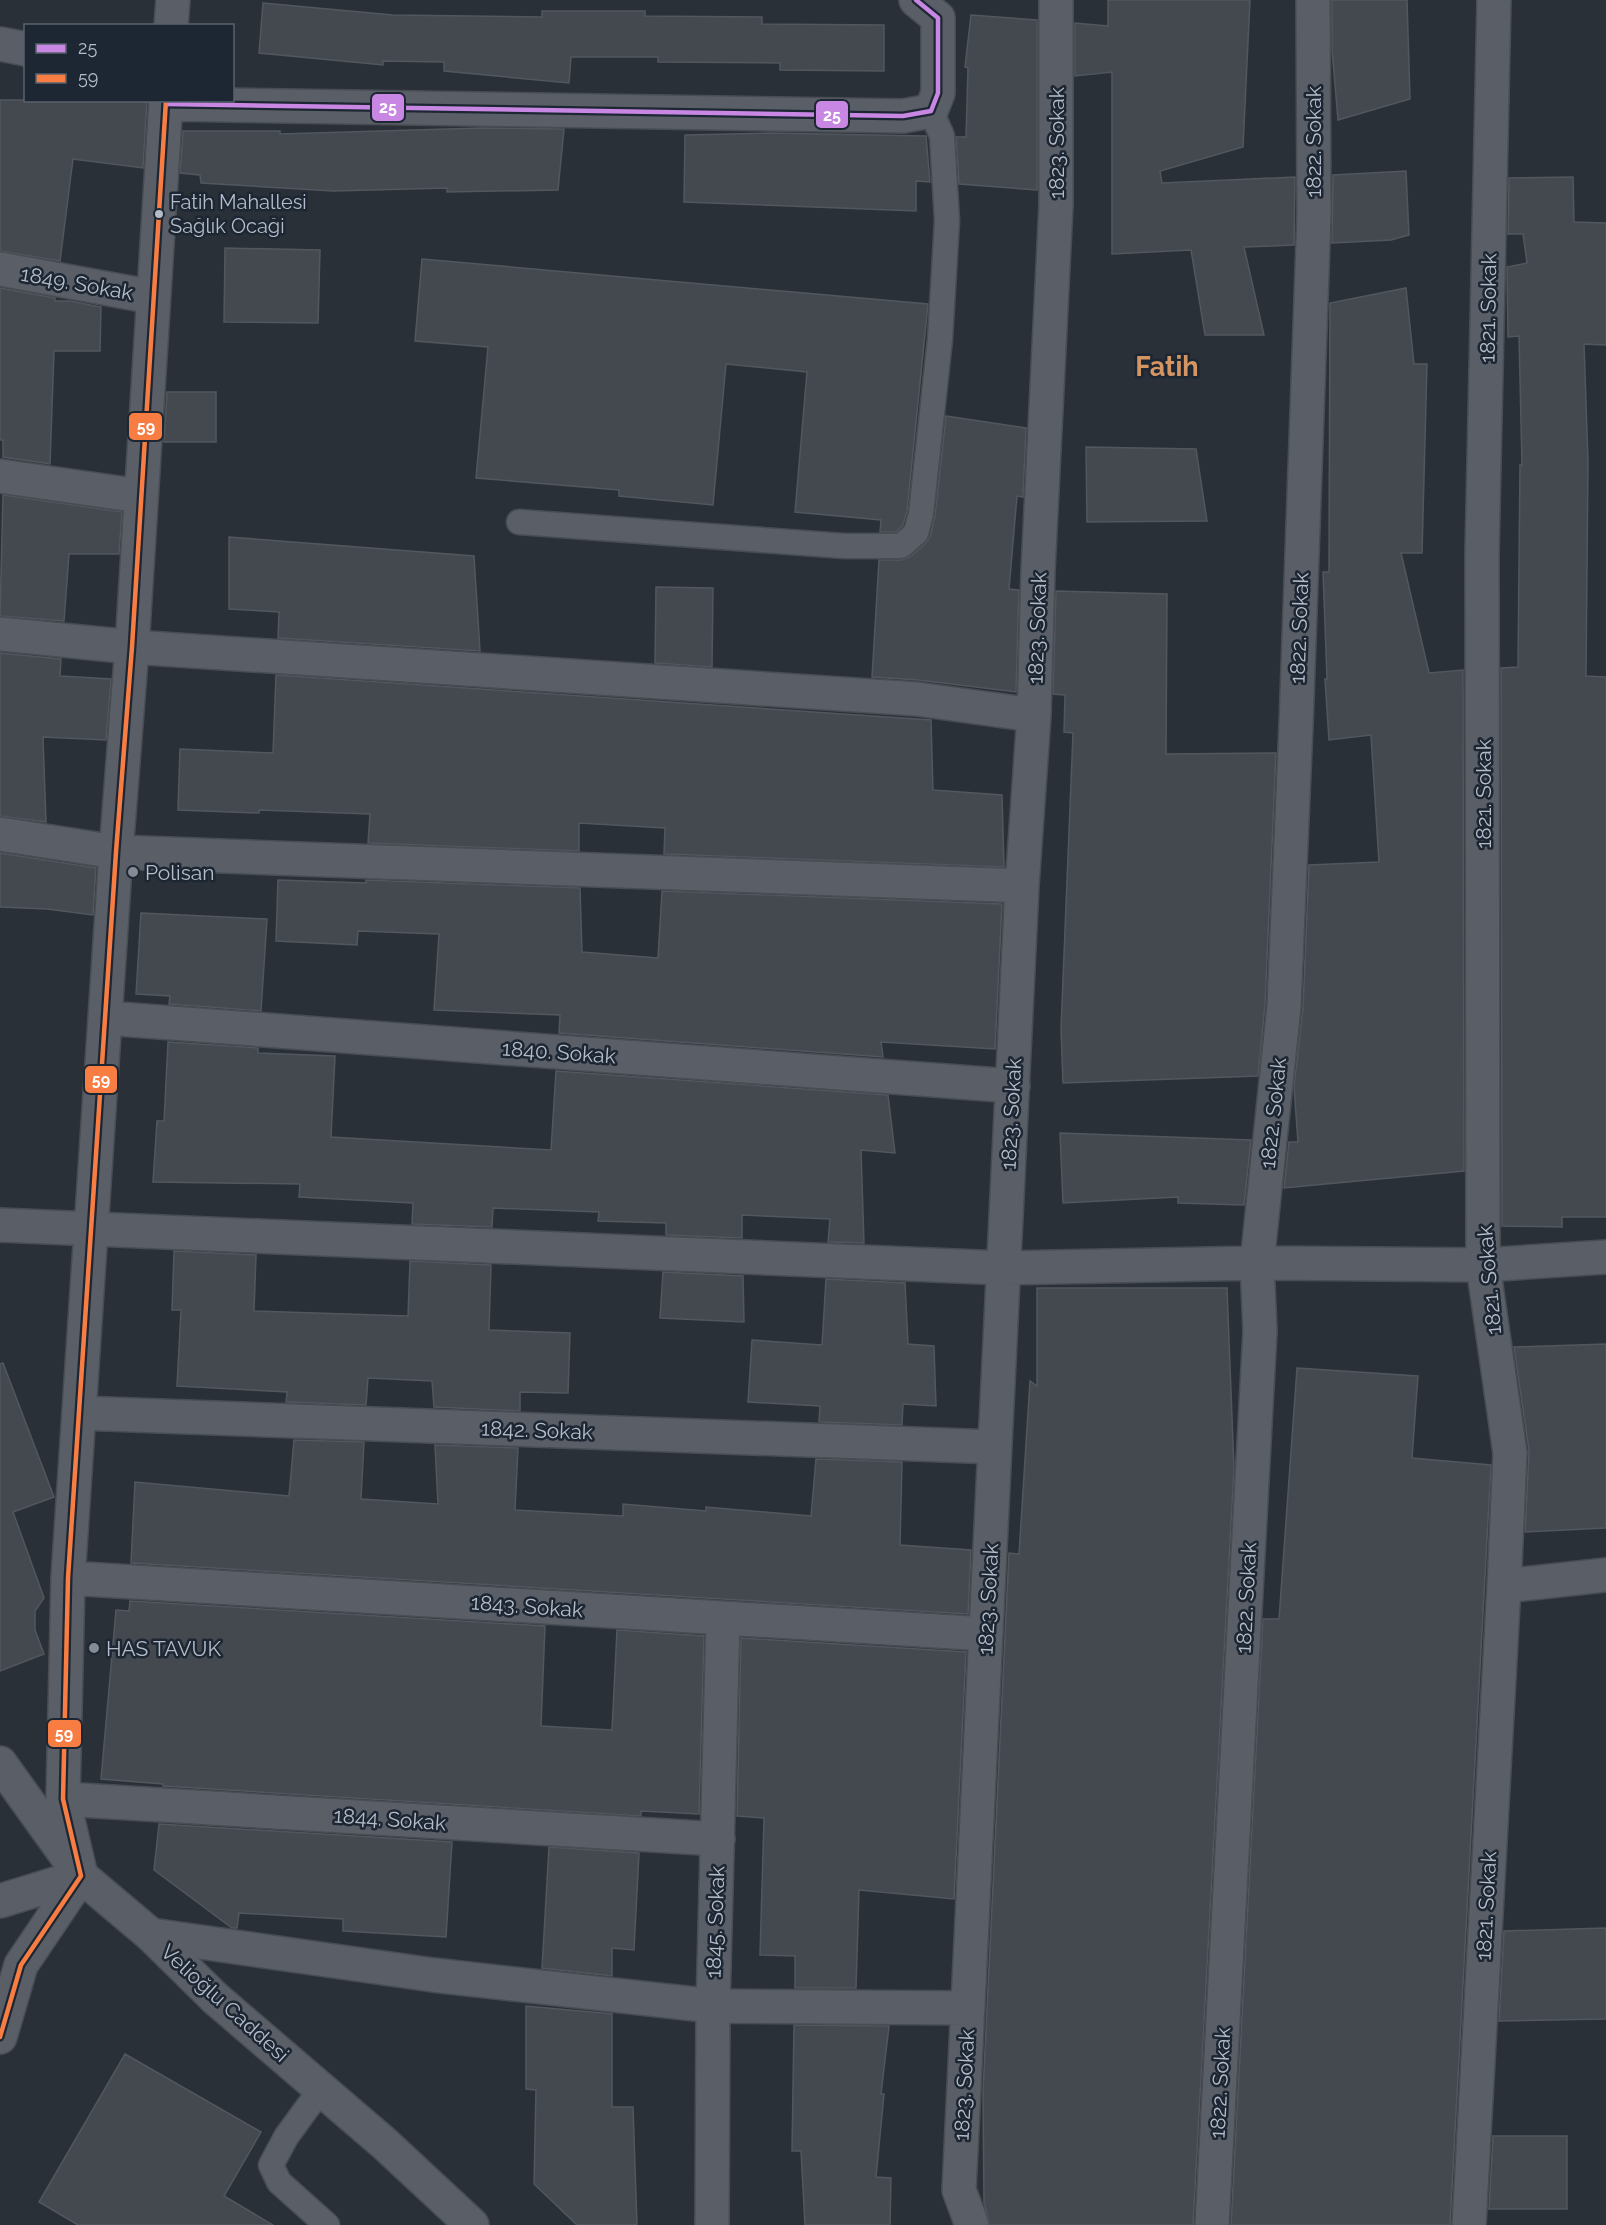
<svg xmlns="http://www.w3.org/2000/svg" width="1606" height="2225" font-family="Raleway,sans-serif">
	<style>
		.building { fill: #444950; stroke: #52575f; stroke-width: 1.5 }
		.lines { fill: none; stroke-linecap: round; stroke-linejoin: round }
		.service-casing { stroke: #484c53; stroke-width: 27 }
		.minor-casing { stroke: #484c53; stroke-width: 36 }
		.tertiary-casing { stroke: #484c53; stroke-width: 36 }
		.service { stroke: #5a5e66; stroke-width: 24 }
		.minor { stroke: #5a5e66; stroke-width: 33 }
		.tertiary { stroke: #5a5e66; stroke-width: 33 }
		.bus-1-casing { stroke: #1d2633; stroke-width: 9 }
		.bus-2-casing { stroke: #1d2633; stroke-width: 9 }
		.bus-1 { stroke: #c787e3; stroke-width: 4.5 }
		.bus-2 { stroke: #f77d43; stroke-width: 4.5 }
		.bus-dot { fill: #b4bcc9; stroke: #1d2633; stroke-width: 2 }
		.poi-dot { fill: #848b96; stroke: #1d2633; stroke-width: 2 }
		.labels { text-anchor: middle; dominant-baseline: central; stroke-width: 5; stroke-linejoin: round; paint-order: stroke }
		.bus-label { font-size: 20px; fill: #b4bcc9; stroke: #1d2633; text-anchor: start }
		.street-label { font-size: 21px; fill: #b4bcc9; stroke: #1d2633 }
		.poi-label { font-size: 21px; fill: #b4bcc9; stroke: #1d2633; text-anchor: start }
		.district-label { font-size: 27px; font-weight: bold; fill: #d59563; stroke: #1d2633 }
		.line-badge { stroke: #1d2633; stroke-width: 2 }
		.badge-label { font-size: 16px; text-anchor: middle; font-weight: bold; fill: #fff }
	</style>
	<rect width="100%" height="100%" fill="#2a3038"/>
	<path class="building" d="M 1108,0 L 1250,0 L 1243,147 L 1160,171 L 1162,183 L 1295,177 L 1294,245 L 1244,247 L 1264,335 L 1205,335 L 1191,250 L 1112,254 L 1112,72 L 1075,76 L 1075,23 L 1108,26 Z
		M 1332,0 L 1407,0 L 1410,99 L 1338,120 L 1332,49 Z
		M 263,3 L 393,15 L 542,17 L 542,11 L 645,11 L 645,16 L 762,17 L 762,24 L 884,25 L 884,71 L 780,70 L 780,63 L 658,62 L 658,57 L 571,57 L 569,83 L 444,71 L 444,62 L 383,61 L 383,65 L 259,53 Z
		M 971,15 L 1037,20 L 1037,190 L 959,184 L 956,137 L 966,137 L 968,68 L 965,67 Z
		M 0,100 L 147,100 L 143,168 L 73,159 L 60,261 L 0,251 Z
		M 481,128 L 564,129 L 558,190 L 447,192 L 447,188 L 333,191 L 201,183 L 200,175 L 180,173 L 183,131 L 280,131 L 280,134 Z
		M 770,133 L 926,136 L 930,182 L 916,181 L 916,211 L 684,202 L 685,135 Z
		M 1406,171 L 1409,235 L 1391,240 L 1332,243 L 1333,175 Z
		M 1573,177 L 1574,222 L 1606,223 L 1606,345 L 1584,344 L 1588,461 L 1586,676 L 1606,677 L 1606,1217 L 1562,1217 L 1562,1227 L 1502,1226 L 1501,668 L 1518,667 L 1520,465 L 1522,465 L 1519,336 L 1508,337 L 1507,267 L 1527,263 L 1523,234 L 1508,234 L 1509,178 Z
		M 225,248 L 320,250 L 318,323 L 224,322 Z
		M 422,259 L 928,304 L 907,511 L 903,525 L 896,532 L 880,532 L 881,520 L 795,512 L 807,372 L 726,364 L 713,505 L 619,496 L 619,490 L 476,478 L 488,347 L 415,341 Z
		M 0,288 L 55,298 L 55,301 L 70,301 L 101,307 L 100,351 L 54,351 L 50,464 L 3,457 L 3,440 L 0,440 Z
		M 1406,288 L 1414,364 L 1427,364 L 1422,553 L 1401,553 L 1429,673 L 1463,670 L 1464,1171 L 1284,1188 L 1289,1142 L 1298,1142 L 1294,1087 L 1303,1007 L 1309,865 L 1379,862 L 1371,735 L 1329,740 L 1325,679 L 1327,679 L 1323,572 L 1329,572 L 1330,303 Z
		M 167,392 L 216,392 L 216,442 L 164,442 Z
		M 946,416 L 1026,428 L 1023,497 L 1017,496 L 1009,589 L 1019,590 L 1016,692 L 918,680 L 872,677 L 879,560 L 901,560 L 910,557 L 925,544 L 930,537 L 935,516 Z
		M 1086,447 L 1196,449 L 1207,521 L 1087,522 Z
		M 3,495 L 122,512 L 119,554 L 69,554 L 64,621 L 0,616 Z
		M 229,537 L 474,556 L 480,651 L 278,638 L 279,612 L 229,609 Z
		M 656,587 L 713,588 L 712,667 L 655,663 Z
		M 1056,591 L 1167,594 L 1166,754 L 1276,753 L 1265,1005 L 1258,1076 L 1063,1083 L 1061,1029 L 1073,733 L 1064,732 L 1065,695 L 1053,694 Z
		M 0,653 L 61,659 L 60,676 L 111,679 L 106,740 L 43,737 L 46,822 L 0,816 Z
		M 276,675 L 931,720 L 933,790 L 1002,795 L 1004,867 L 664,854 L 665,828 L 579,823 L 579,851 L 368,843 L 370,814 L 259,810 L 259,813 L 178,810 L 180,749 L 273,753 Z
		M 0,853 L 96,868 L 93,915 L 47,909 L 0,907 Z
		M 278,880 L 366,883 L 366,880 L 580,888 L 582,952 L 658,958 L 662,891 L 1002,904 L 995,1049 L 881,1042 L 883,1057 L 559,1033 L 560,1015 L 434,1010 L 439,934 L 358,931 L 357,945 L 276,941 Z
		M 141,913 L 267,919 L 261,1011 L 169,1004 L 170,996 L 136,994 Z
		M 168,1042 L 258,1048 L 258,1053 L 335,1056 L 331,1137 L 551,1150 L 556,1071 L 888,1095 L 895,1153 L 861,1150 L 864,1243 L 828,1242 L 830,1219 L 742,1215 L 742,1238 L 666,1235 L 666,1223 L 598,1221 L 599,1212 L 493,1208 L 492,1227 L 412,1224 L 413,1203 L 299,1197 L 300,1184 L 153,1182 L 157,1121 L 164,1121 Z
		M 1060,1133 L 1251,1140 L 1244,1205 L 1178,1203 L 1178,1197 L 1063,1203 Z
		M 174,1251 L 256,1255 L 254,1311 L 408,1316 L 410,1261 L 491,1265 L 489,1330 L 570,1333 L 568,1393 L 520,1392 L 520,1411 L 434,1407 L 432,1381 L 368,1378 L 366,1405 L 286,1402 L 287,1392 L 177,1386 L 181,1310 L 172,1310 Z
		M 663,1272 L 743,1276 L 744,1322 L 660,1318 Z
		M 826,1279 L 905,1283 L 908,1344 L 934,1346 L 936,1406 L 903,1404 L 902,1425 L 819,1422 L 820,1406 L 748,1402 L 752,1340 L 822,1345 Z
		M 1037,1288 L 1227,1288 L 1234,1469 L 1193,2225 L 990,2225 L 984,2203 L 983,2092 L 1009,1553 L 1019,1554 L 1030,1381 L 1037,1386 Z
		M 1606,1344 L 1606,1528 L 1525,1532 L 1529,1451 L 1514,1347 Z
		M 3,1363 L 54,1497 L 13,1512 L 44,1598 L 35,1611 L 35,1630 L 44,1654 L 0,1671 L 0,1364 Z
		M 1297,1368 L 1418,1376 L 1412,1458 L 1491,1465 L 1450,2225 L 1231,2225 L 1263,1619 L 1279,1619 Z
		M 294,1440 L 364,1442 L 361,1499 L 438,1504 L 435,1445 L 518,1448 L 515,1510 L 623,1516 L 623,1504 L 706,1511 L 706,1507 L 811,1516 L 816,1459 L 902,1462 L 900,1545 L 971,1550 L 968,1614 L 131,1563 L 135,1482 L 289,1496 Z
		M 130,1601 L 545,1626 L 541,1726 L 612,1730 L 617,1630 L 704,1636 L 699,1814 L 641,1811 L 641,1816 L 163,1786 L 163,1784 L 101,1779 L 116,1610 L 129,1611 Z
		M 741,1638 L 966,1652 L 954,1899 L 859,1890 L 856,1988 L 795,1988 L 795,1956 L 760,1955 L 764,1818 L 737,1816 Z
		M 159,1824 L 452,1842 L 446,1937 L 343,1931 L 343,1919 L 239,1913 L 237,1928 L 232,1928 L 154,1870 Z
		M 549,1847 L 639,1853 L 634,1950 L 612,1948 L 612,1976 L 542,1968 Z
		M 1606,1928 L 1606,2019 L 1499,2021 L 1504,1931 Z
		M 526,2006 L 612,2014 L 612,2107 L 633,2107 L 637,2225 L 577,2225 L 534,2184 L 536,2090 L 526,2089 Z
		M 794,2025 L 889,2026 L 881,2094 L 884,2094 L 876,2177 L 891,2178 L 890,2225 L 805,2225 L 801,2151 L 792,2151 Z
		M 125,2054 L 261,2132 L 224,2196 L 273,2225 L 78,2225 L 39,2202 Z
		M 1493,2136 L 1567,2136 L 1567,2209 L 1489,2209 Z"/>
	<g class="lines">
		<g class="service-casing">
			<path id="service" d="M 519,522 L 844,546 L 901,546 L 916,533 L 921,514 L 940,339 L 947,221 L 942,136 L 931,111
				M 321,2089 L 286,2137 L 271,2165 L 279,2182 L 327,2225"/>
		</g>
		<g class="minor-casing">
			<path id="minor" d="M 171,26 L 173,0
				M 0,44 L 26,49
				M 166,104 L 903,116 L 931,111 L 938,93 L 938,18 L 916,0
				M 0,269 L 153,297
				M 0,476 L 140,496
				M 0,634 L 132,647 L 917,699 L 1034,715
				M 0,834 L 116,852 L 1022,886
				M 105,1018 L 1013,1086
				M 0,1225 L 1003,1268 L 1257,1263 L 1483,1265 L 1606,1257
				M 79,1413 L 995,1447
				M 68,1578 L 986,1634
				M 1504,1586 L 1606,1575
				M 63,1799 L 718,1839
				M 0,1901 L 81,1876
				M 151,1935 L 433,1975 L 713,2006 L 968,2008
				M 0,2037 L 21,1965 L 81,1876 L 63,1799 L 68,1578 L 116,852 L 132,647 L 166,100
				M 712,2225 L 713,2006 L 723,1618
				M 972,2225 L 959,2190 L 1022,886 L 1034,715 L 1038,571 L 1056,205 L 1056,0
				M 1212,2225 L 1260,1331 L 1257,1263 L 1284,1006 L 1296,725 L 1314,214 L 1313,0
				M 1469,2225 L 1504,1586 L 1510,1453 L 1483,1265 L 1482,555 L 1494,0"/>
		</g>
		<g class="tertiary-casing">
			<path id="tertiary" d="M 0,1763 L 81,1876 L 151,1935 L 215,1998 L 385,2144 L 472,2225"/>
		</g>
		<use href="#service" class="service"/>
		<use href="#minor" class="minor"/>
		<use href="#tertiary" class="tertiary"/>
		<g class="bus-1-casing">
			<path id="bus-1" d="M 166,104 L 903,116 L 931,111 L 938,93 L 938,18 L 916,0"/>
		</g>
		<g class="bus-2-casing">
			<path id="bus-2" d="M 0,2037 L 21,1965 L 81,1876 L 63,1799 L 68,1578 L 116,852 L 132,647 L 166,100"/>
		</g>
		<use href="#bus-1" class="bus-1"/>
		<use href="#bus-2" class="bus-2"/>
	</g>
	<circle class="bus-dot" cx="159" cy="214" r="5"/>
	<g class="poi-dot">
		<circle cx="133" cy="872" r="6"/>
		<circle cx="94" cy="1648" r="6"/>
	</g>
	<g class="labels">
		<g class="bus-label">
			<text x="170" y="202">Fatih Mahallesi<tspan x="170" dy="24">Sağlık Ocaği</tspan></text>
		</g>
		<g class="street-label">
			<text transform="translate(1313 142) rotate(-90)">1822. Sokak</text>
			<text transform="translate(1056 143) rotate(-90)">1823. Sokak</text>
			<text transform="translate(77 283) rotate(10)">1849. Sokak</text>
			<text transform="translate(1488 308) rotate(-89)">1821. Sokak</text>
			<text transform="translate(1037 628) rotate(-88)">1823. Sokak</text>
			<text transform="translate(1299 628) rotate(-88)">1822. Sokak</text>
			<text transform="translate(1483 794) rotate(-90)">1821. Sokak</text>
			<text transform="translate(559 1052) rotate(4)">1840. Sokak</text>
			<text transform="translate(1273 1113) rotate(-84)">1822. Sokak</text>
			<text transform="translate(1011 1114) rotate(-87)">1823. Sokak</text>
			<text transform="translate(1489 1280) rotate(-95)">1821. Sokak</text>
			<text transform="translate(537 1430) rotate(2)">1842. Sokak</text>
			<text transform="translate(1246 1598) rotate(-87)">1822. Sokak</text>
			<text transform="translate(988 1599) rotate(-87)">1823. Sokak</text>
			<text transform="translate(527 1606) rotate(4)">1843. Sokak</text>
			<text transform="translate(390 1819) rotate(4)">1844. Sokak</text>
			<text transform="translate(1486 1906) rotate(-87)">1821. Sokak</text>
			<text transform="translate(715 1922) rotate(-88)">1845. Sokak</text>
			<text transform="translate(225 2003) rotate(42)">Velioğlu Caddesi</text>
			<text transform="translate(1220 2083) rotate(-87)">1822. Sokak</text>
			<text transform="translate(964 2085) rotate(-87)">1823. Sokak</text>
		</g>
		<g class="poi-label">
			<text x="145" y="872">Polisan</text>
			<text x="106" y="1648">HAS TAVUK</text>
		</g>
		<g class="district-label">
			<text x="1167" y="366">Fatih</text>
		</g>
	</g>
	<g class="line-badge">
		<rect x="371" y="93" width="34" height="29" rx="6" fill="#c787e3"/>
		<rect x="815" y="100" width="34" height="29" rx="6" fill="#c787e3"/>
		<rect x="128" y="412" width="35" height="29" rx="6" fill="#f77d43"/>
		<rect x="84" y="1065" width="34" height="29" rx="6" fill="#f77d43"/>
		<rect x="47" y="1719" width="35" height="29" rx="6" fill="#f77d43"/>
	</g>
	<g class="badge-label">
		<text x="388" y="113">25</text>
		<text x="832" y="121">25</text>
		<text x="146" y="432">59</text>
		<text x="101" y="1085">59</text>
		<text x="64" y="1739">59</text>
	</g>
	<rect x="24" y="24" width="210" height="78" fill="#1d2633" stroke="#59626f" stroke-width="1.5"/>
	<rect x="36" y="44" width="30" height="9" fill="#c787e3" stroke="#59626f" stroke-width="1.5"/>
	<text x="78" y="54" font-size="18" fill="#b4bcc9">25</text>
	<rect x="36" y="74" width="30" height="9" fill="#f77d43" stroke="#59626f" stroke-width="1.5"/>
	<text x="78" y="84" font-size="18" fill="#b4bcc9">59</text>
</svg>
